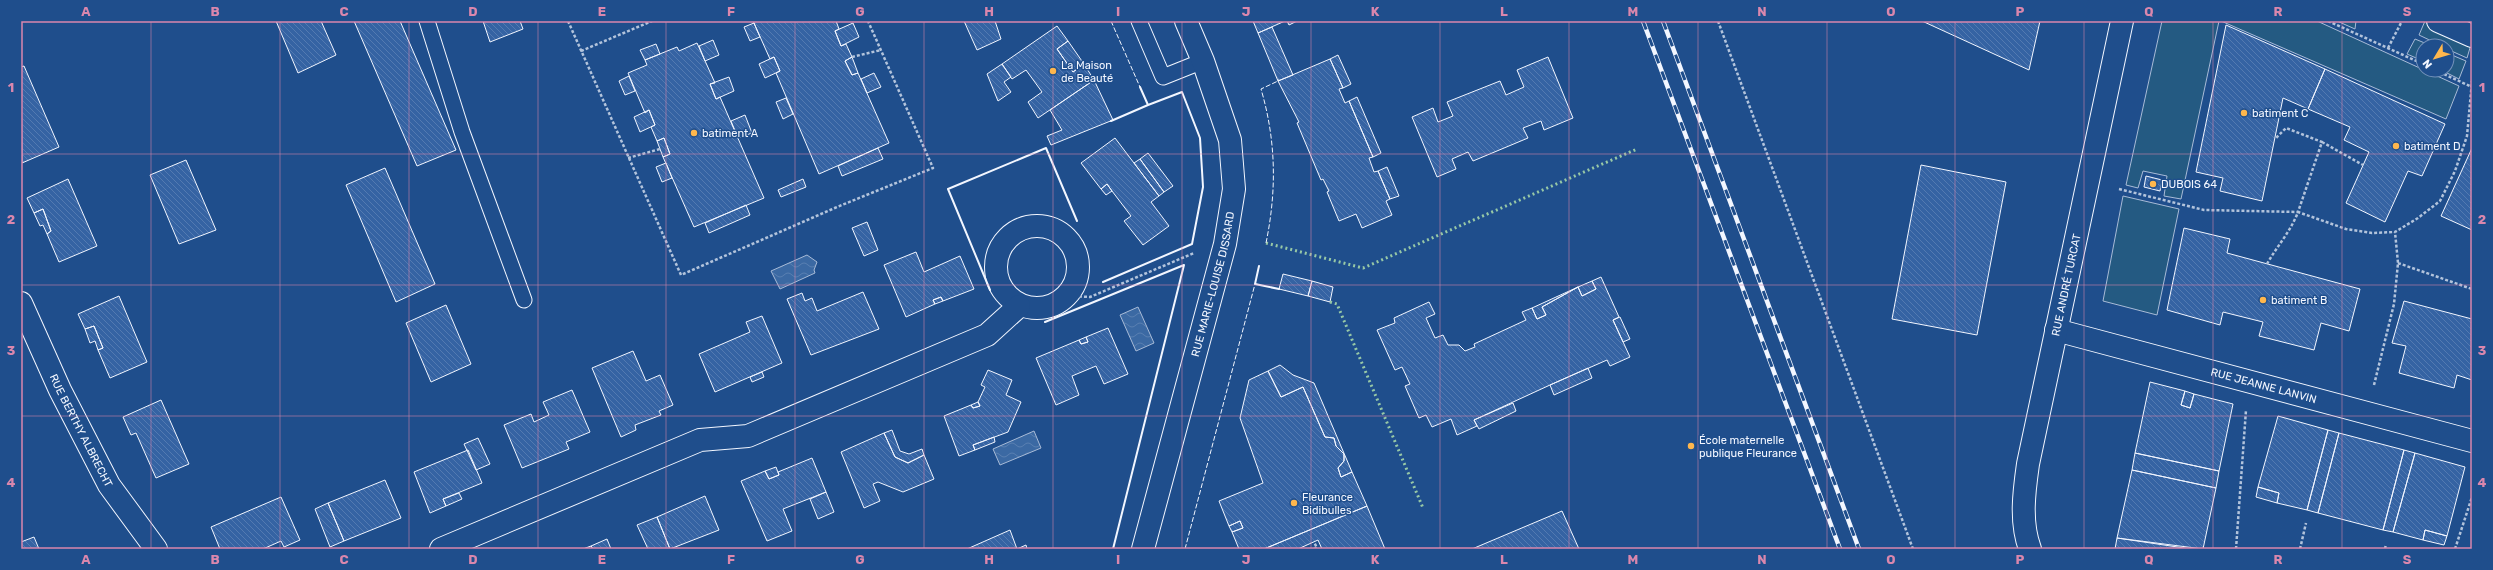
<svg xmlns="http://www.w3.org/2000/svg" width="2493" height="570" font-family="Rubik,sans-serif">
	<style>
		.grass { fill: #245a82; stroke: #a8bbd7 }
		.water { fill: url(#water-waves); stroke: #a8bbd7 }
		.building { fill: url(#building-back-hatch); stroke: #f2f6ff }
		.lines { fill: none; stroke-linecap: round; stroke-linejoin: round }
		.service-casing { stroke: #f2f6ff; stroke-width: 17 }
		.pedestrian-casing { stroke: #f2f6ff; stroke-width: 24 }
		.minor-casing { stroke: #f2f6ff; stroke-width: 24 }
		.path { stroke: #b3c4dc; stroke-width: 2.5; stroke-dasharray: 3 2; stroke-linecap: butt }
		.service { stroke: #1f4e8c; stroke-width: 15 }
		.pedestrian { stroke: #1f4e8c; stroke-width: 22 }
		.minor { stroke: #1f4e8c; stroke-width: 22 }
		.rail-casing { stroke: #f2f6ff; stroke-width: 4.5 }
		.rail { stroke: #1f4e8c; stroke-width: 3; stroke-dasharray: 9; stroke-linecap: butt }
		.hedge { stroke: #97c8a6; stroke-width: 3; stroke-dasharray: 2 3; stroke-linecap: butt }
		.fence { stroke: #f2f6ff; stroke-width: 1; stroke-dasharray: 5 2; stroke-linecap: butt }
		.wall { stroke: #f2f6ff; stroke-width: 2 }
		.grid { fill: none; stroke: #da87ad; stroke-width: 1; stroke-opacity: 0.55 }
		.poi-dot { fill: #ffb74d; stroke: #1f4e8c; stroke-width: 1.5 }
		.labels { text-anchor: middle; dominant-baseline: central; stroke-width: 3; stroke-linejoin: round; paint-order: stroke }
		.poi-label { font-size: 11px; fill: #f2f6ff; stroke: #1f4e8c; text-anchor: start }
		.street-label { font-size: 11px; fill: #f2f6ff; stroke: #1f4e8c }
		.neatline { fill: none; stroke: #da87ad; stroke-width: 1.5 }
		.grid-label { font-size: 13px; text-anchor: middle; font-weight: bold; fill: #da87ad }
	</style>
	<defs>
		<pattern id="water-waves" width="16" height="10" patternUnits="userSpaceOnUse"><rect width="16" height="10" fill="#3b69a3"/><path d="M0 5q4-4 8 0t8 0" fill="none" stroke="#587fb1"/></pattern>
		<pattern id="building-back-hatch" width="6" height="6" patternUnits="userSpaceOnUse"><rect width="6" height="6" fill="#3563a3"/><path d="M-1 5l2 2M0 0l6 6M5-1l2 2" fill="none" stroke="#537ab1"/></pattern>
	</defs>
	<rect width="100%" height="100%" fill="#1f4e8c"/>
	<path class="grass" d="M 2162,21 L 2219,21 L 2181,199 L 2164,196 L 2167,176 L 2143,171 L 2138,188 L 2126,185 Z
		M 2221,21 L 2317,21 L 2459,86 L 2446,119 Z
		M 2337,21 L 2356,21 L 2355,29 Z
		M 2425,21 L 2472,41 L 2467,58 L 2447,49 L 2447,46 L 2442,46 L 2419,35 Z
		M 2415,39 L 2432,46 L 2423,46 L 2423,61 L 2407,54 Z
		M 2447,53 L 2466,61 L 2459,79 L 2441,70 L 2447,70 Z
		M 2123,196 L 2179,209 L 2157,315 L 2103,301 Z"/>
	<path class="water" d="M 807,255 L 817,262 L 814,270 L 815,273 L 780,289 L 771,271 Z
		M 1138,307 L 1154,343 L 1136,351 L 1120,315 Z
		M 1034,431 L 1041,448 L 1000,465 L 993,449 Z"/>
	<path class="building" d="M 276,21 L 321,21 L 336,55 L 298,73 Z
		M 354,21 L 400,21 L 456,150 L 417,166 Z
		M 483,21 L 520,21 L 523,29 L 490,42 Z
		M 753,21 L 836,21 L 839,29 L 835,31 L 841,46 L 846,44 L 852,57 L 845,61 L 852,75 L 858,73 L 889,143 L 819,174 L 776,73 L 780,71 L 774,57 L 770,59 Z
		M 964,21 L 995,21 L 1001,39 L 977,50 Z
		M 1253,21 L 1285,21 L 1258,33 Z
		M 1287,21 L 1297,21 L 1289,25 Z
		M 1922,21 L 2040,21 L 2029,70 Z
		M 754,23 L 760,37 L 750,41 L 744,27 Z
		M 853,23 L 859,37 L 841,46 L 835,31 Z
		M 2226,25 L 2325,69 L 2308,109 L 2283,98 L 2262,201 L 2220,191 L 2223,178 L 2196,172 Z
		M 1057,26 L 1068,41 L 1057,49 L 1073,72 L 1084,64 L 1094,80 L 1038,118 L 1028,102 L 1042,92 L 1026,70 L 1012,79 L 1002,64 Z
		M 1272,27 L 1293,75 L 1278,81 L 1258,33 Z
		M 713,40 L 719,55 L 705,61 L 699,46 Z
		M 1068,41 L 1084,64 L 1073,72 L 1057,49 Z
		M 697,43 L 715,83 L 710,84 L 716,99 L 720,97 L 764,198 L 694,227 L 663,157 L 670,154 L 664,138 L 657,141 L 651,127 L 655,125 L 649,110 L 645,113 L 628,73 L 647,65 L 645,60 L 677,47 L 679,51 Z
		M 656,44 L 660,54 L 645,60 L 640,50 Z
		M 1338,55 L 1351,84 L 1343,88 L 1330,59 Z
		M 774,57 L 780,71 L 765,78 L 759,64 Z
		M 852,57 L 858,73 L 852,75 L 845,61 Z
		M 1548,57 L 1573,118 L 1544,130 L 1541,121 L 1523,128 L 1528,138 L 1473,161 L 1468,152 L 1452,159 L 1456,169 L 1437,177 L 1412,117 L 1433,108 L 1438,122 L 1453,116 L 1447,102 L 1500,81 L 1506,95 L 1524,87 L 1517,70 Z
		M 1330,59 L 1343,88 L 1339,89 L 1345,103 L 1349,101 L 1373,157 L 1369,158 L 1374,172 L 1378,171 L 1390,199 L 1386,201 L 1392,215 L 1362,228 L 1356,214 L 1339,221 L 1327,192 L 1329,191 L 1323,179 L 1321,180 L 1297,123 L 1299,122 L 1278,81 Z
		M 1002,64 L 1011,77 L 1004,82 L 1011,92 L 998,101 L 987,74 Z
		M 24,66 L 59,147 L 22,163 L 21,67 Z
		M 2325,69 L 2445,124 L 2422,176 L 2408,171 L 2385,222 L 2346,203 L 2369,152 L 2344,140 L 2350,127 L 2308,109 Z
		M 874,73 L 881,87 L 867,93 L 861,79 Z
		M 629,76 L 635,91 L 625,95 L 619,81 Z
		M 729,77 L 734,91 L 716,99 L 710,84 Z
		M 1094,80 L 1113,120 L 1051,145 L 1047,136 L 1062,130 L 1050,110 Z
		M 1357,97 L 1381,153 L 1373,157 L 1349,101 Z
		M 786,98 L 793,114 L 783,119 L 776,102 Z
		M 649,110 L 655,125 L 640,132 L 634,117 Z
		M 745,115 L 752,133 L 738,138 L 731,121 Z
		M 664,138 L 670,154 L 663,157 L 657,141 Z
		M 1115,138 L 1159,196 L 1151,202 L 1169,226 L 1143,245 L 1124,221 L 1131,216 L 1112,191 L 1107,184 L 1101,189 L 1081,163 Z
		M 878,148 L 883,159 L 842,176 L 838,166 Z
		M 2472,148 L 2472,230 L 2441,216 Z
		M 1148,153 L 1173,186 L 1164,192 L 1140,159 Z
		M 1140,159 L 1164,192 L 1159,196 L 1134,163 Z
		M 186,160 L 216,230 L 179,244 L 150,175 Z
		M 666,163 L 672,178 L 662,182 L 656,167 Z
		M 1921,165 L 2006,182 L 1977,335 L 1892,319 Z
		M 1387,167 L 1399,196 L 1390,199 L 1378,171 Z
		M 385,168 L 435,284 L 396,302 L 346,185 Z
		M 2146,176 L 2162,180 L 2160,191 L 2144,187 Z
		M 68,179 L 97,246 L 59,262 L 47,234 L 51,231 L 43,209 L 34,213 L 27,198 Z
		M 803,179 L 806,187 L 781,197 L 778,190 Z
		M 1107,184 L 1112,191 L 1106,195 L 1101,189 Z
		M 746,205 L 750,215 L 709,233 L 705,223 Z
		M 43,209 L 51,231 L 47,234 L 43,225 L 40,226 L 34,213 Z
		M 867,222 L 878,250 L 864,256 L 852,228 Z
		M 2184,228 L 2230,239 L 2227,253 L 2360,289 L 2349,331 L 2321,323 L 2314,350 L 2259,336 L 2263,322 L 2223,312 L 2220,325 L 2167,310 Z
		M 916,252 L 924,272 L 960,256 L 974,289 L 943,301 L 941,297 L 933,300 L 935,304 L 906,317 L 884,265 Z
		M 1283,274 L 1312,281 L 1308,296 L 1279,289 Z
		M 1601,277 L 1619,317 L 1613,320 L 1630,357 L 1610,366 L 1607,360 L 1550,385 L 1474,420 L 1477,426 L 1457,435 L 1451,419 L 1432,427 L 1426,415 L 1419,418 L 1405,386 L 1410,384 L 1402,367 L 1395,370 L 1377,330 L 1395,323 L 1394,318 L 1429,302 L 1435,314 L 1426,318 L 1435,338 L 1443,335 L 1448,345 L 1459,345 L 1465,351 L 1475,347 L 1474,344 L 1526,320 L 1522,312 L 1532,308 L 1537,319 L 1546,315 L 1542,307 L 1578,287 L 1582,296 L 1596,289 L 1592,281 Z
		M 1312,281 L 1333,287 L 1330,302 L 1308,296 Z
		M 1592,281 L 1596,289 L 1582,296 L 1578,287 Z
		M 1578,287 L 1542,307 L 1546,315 L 1537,319 L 1532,308 Z
		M 863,292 L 879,329 L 811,355 L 787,299 L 802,293 L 805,301 L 812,298 L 817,311 Z
		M 119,296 L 147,362 L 110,378 L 98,350 L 103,348 L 94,326 L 85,329 L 78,314 Z
		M 941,297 L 943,301 L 935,304 L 933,300 Z
		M 2404,301 L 2472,319 L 2472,380 L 2457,375 L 2454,388 L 2399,373 L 2406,346 L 2392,343 Z
		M 446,305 L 471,364 L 431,382 L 406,323 Z
		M 762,316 L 782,363 L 715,392 L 699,354 L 750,332 L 746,322 Z
		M 1620,317 L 1630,339 L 1623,342 L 1613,320 Z
		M 94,326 L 103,348 L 98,350 L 95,341 L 90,343 L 85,329 Z
		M 1108,328 L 1128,374 L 1104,384 L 1096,366 L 1072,376 L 1079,395 L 1056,405 L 1036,358 L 1079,340 L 1081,344 L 1088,342 L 1086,337 Z
		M 1086,337 L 1088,342 L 1081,344 L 1079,340 Z
		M 633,351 L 646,381 L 660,375 L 673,405 L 659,411 L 661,415 L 635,425 L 636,430 L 621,437 L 592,368 Z
		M 1280,365 L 1293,375 L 1314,383 L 1352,472 L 1341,477 L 1338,468 L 1344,461 L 1344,454 L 1336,446 L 1334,438 L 1325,437 L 1303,387 L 1281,397 L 1268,371 Z
		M 1588,368 L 1592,378 L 1554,395 L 1550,385 Z
		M 988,370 L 1012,380 L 1006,395 L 1021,402 L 1008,432 L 973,445 L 975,450 L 959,456 L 944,416 L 971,405 L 973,408 L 980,406 L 978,402 L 985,387 L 981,385 Z
		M 1268,371 L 1281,397 L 1303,387 L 1325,437 L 1334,438 L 1336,446 L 1344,454 L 1344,461 L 1338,468 L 1341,477 L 1352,472 L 1367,506 L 1264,549 L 1239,549 L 1232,532 L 1243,528 L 1240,521 L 1229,526 L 1219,501 L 1263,483 L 1240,418 L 1249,380 Z
		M 762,372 L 764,377 L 752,382 L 750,377 Z
		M 2150,382 L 2185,391 L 2181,405 L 2190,408 L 2194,394 L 2233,404 L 2219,471 L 2135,453 Z
		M 572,390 L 590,432 L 566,442 L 569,449 L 522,468 L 504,425 L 531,414 L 534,422 L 549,415 L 543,402 Z
		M 2185,391 L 2194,394 L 2190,408 L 2181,405 Z
		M 161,400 L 189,464 L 156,478 L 136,433 L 131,435 L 123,417 Z
		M 978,402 L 980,406 L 973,408 L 971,405 Z
		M 1513,403 L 1516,411 L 1479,429 L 1474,420 Z
		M 2278,416 L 2328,430 L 2307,510 L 2277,503 L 2279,493 L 2258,487 Z
		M 892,430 L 900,451 L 909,454 L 922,449 L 924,455 L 908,463 L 895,457 L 884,433 Z
		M 2328,430 L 2339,433 L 2318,513 L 2307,510 Z
		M 884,433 L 895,457 L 908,463 L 924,455 L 934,479 L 903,492 L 878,482 L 873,484 L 880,501 L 864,508 L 841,452 Z
		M 2339,433 L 2404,450 L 2383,530 L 2318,513 Z
		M 994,437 L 995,442 L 975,450 L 973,445 Z
		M 478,438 L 490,464 L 476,470 L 464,444 Z
		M 468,450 L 482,483 L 443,499 L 446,506 L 430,513 L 414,472 Z
		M 2404,450 L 2415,453 L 2393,532 L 2383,530 Z
		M 2135,453 L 2219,471 L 2216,488 L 2132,470 Z
		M 2415,453 L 2465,467 L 2447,536 L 2425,530 L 2423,540 L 2393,532 Z
		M 812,458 L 826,492 L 783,509 L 792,531 L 767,541 L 741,481 L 765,471 L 769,479 L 779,475 L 778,472 Z
		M 776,467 L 779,475 L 769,479 L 765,471 Z
		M 2132,470 L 2216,488 L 2203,549 L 2117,538 Z
		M 385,480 L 401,518 L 344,541 L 328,503 Z
		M 2258,487 L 2279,493 L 2277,503 L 2256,497 Z
		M 826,492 L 834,512 L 818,519 L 810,499 Z
		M 459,493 L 462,499 L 446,506 L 443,499 Z
		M 705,496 L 719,530 L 670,549 L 657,517 Z
		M 281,497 L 300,540 L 284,547 L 281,541 L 263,549 L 220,549 L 211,527 Z
		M 328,503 L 344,541 L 330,547 L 315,509 Z
		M 1367,506 L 1385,549 L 1322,549 L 1318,540 L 1298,549 L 1264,549 Z
		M 1562,511 L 1579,549 L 1472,549 Z
		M 657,517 L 670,549 L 648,549 L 637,525 Z
		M 1240,521 L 1243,528 L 1232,532 L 1229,526 Z
		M 1010,530 L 1017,549 L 1026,545 L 1027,549 L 967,549 Z
		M 2425,530 L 2447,536 L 2444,545 L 2423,540 Z
		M 34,537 L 39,549 L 21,549 L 21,542 Z
		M 2117,538 L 2191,549 L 2115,549 Z
		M 607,539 L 611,549 L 593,549 L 591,546 Z
		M 591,546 L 593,549 L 583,549 Z"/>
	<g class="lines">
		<g class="service-casing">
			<path id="service" d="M 427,21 L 462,132 L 524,300
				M 1139,21 L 1163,77 L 1203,61"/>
		</g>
		<g class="pedestrian-casing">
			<path id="pedestrian" d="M 2438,21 L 2472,36"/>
		</g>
		<g class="minor-casing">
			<g id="minor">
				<circle cx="1037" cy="267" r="41"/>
				<path id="s1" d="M 21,303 L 60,390 L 109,485 L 156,549"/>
				<path id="s2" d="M 2056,330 L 2472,441"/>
				<path d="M 441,549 L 700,440 L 748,436 L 987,335 L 1019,306"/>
				<path id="s3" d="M 1143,549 L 1225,244 L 1234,189 L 1230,140 L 1203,61 L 1186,21"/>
				<path id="s4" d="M 2030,549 C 2020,522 2024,492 2028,464 L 2122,21"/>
			</g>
		</g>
		<path class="path" d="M 568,21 L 681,275 L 837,207 L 933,168 L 868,21
			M 1718,21 L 1913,549
			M 2328,21 L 2423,64
			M 2388,48 L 2402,21
			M 581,51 L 652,21
			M 852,57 L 881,50
			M 2435,70 L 2472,87
			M 2322,142 L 2363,165
			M 628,158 L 660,149
			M 2119,189 L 2204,210 L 2298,212 L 2322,142 L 2286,128 L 2276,138
			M 2398,263 L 2472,289
			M 2267,264 C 2277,246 2291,231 2298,212 L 2346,229 L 2372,233 L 2395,232 L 2418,218 L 2440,201 L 2455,171 L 2467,136 L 2472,81
			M 1069,296 L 1090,297 L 1194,253
			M 2374,385 L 2394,304 L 2398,263 L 2395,232
			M 1314,549 L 1317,548 L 1314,542
			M 2236,549 L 2246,410
			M 2300,549 L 2306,523
			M 2385,549 L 2386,544
			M 2455,549 L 2472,497"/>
		<use href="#service" class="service"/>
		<use href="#pedestrian" class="pedestrian"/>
		<use href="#minor" class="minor"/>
		<g class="rail-casing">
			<path id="rail" d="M 1643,21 L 1840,549
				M 1663,21 L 1859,549"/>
		</g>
		<use href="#rail" class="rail"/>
		<path class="hedge" d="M 1266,243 L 1363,268 L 1637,149
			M 1330,302 L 1337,304 L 1423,508"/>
		<path class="fence" d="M 1111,21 L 1140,87
			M 1266,243 C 1277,190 1276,140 1261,89 L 1278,81 L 1278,79
			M 1185,549 L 1255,284
			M 1303,549 L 1308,549"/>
		<path class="wall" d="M 1111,121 L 1148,105
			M 1259,266 L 1255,284 L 1279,289
			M 1103,282 L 1192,244 L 1203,187 L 1200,138 L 1182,92 L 1148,105 L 1140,87
			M 990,290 L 948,189 L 1046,148 L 1077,221
			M 1045,322 L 1184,265 L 1113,549"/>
	</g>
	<path class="grid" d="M 151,21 L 151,549M 280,21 L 280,549M 409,21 L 409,549M 538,21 L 538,549M 666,21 L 666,549M 795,21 L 795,549M 924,21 L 924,549M 1053,21 L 1053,549M 1182,21 L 1182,549M 1311,21 L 1311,549M 1440,21 L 1440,549M 1569,21 L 1569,549M 1698,21 L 1698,549M 1827,21 L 1827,549M 1955,21 L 1955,549M 2084,21 L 2084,549M 2213,21 L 2213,549M 2342,21 L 2342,549M 21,154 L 2472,154M 21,285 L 2472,285M 21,416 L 2472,416"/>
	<g class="poi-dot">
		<circle cx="1053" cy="71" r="4"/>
		<circle cx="2244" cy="113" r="4"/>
		<circle cx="694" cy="133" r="4"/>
		<circle cx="2396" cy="146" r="4"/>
		<circle cx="2153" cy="184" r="4"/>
		<circle cx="2263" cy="300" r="4"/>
		<circle cx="1691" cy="446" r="4"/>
		<circle cx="1294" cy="503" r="4"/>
	</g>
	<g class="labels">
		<g class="poi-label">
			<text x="1061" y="65">La Maison<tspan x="1061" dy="13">de Beauté</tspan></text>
			<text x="2252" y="113">batiment C</text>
			<text x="702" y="133">batiment A</text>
			<text x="2404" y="146">batiment D</text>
			<text x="2161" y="184">DUBOIS 64</text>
			<text x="2271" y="300">batiment B</text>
			<text x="1699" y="440">École maternelle<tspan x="1699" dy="13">publique Fleurance</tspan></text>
			<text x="1302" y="497">Fleurance<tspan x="1302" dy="13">Bidibulles</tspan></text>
		</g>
		<g class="street-label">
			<text stroke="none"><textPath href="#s3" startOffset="274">RUE MARIE-LOUISE DISSARD</textPath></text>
			<text stroke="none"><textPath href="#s4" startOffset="269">RUE ANDRÉ TURCAT</textPath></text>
			<text stroke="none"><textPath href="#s2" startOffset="215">RUE JEANNE LANVIN</textPath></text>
			<text stroke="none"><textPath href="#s1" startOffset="141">RUE BERTHY ALBRECHT</textPath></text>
		</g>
	</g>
	<rect width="2493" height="570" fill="none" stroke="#1f4e8c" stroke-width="44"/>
	<g transform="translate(2435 58) rotate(232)"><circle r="19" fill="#1f4e8c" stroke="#7391ba"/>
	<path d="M0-3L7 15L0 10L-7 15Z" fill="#ffb74d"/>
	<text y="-6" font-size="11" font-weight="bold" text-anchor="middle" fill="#f2f6ff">N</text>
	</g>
	<rect x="22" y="22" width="2449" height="526" class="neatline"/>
	<g class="grid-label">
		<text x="86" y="16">A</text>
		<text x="215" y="16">B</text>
		<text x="344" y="16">C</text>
		<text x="473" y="16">D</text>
		<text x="602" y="16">E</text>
		<text x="731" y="16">F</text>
		<text x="860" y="16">G</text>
		<text x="989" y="16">H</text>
		<text x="1118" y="16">I</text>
		<text x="1246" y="16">J</text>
		<text x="1375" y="16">K</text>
		<text x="1504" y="16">L</text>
		<text x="1633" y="16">M</text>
		<text x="1762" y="16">N</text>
		<text x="1891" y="16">O</text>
		<text x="2020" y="16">P</text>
		<text x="2149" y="16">Q</text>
		<text x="2278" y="16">R</text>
		<text x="2407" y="16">S</text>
		<text x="11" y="92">1</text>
		<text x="2482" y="92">1</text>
		<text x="11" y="224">2</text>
		<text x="2482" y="224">2</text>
		<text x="11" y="355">3</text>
		<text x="2482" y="355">3</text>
		<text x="11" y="487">4</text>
		<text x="2482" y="487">4</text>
		<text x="86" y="564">A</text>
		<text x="215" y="564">B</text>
		<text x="344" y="564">C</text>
		<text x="473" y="564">D</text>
		<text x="602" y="564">E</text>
		<text x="731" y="564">F</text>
		<text x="860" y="564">G</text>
		<text x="989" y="564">H</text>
		<text x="1118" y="564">I</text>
		<text x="1246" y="564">J</text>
		<text x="1375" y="564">K</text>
		<text x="1504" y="564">L</text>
		<text x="1633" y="564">M</text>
		<text x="1762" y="564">N</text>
		<text x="1891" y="564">O</text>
		<text x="2020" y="564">P</text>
		<text x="2149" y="564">Q</text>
		<text x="2278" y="564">R</text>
		<text x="2407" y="564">S</text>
	</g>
</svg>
